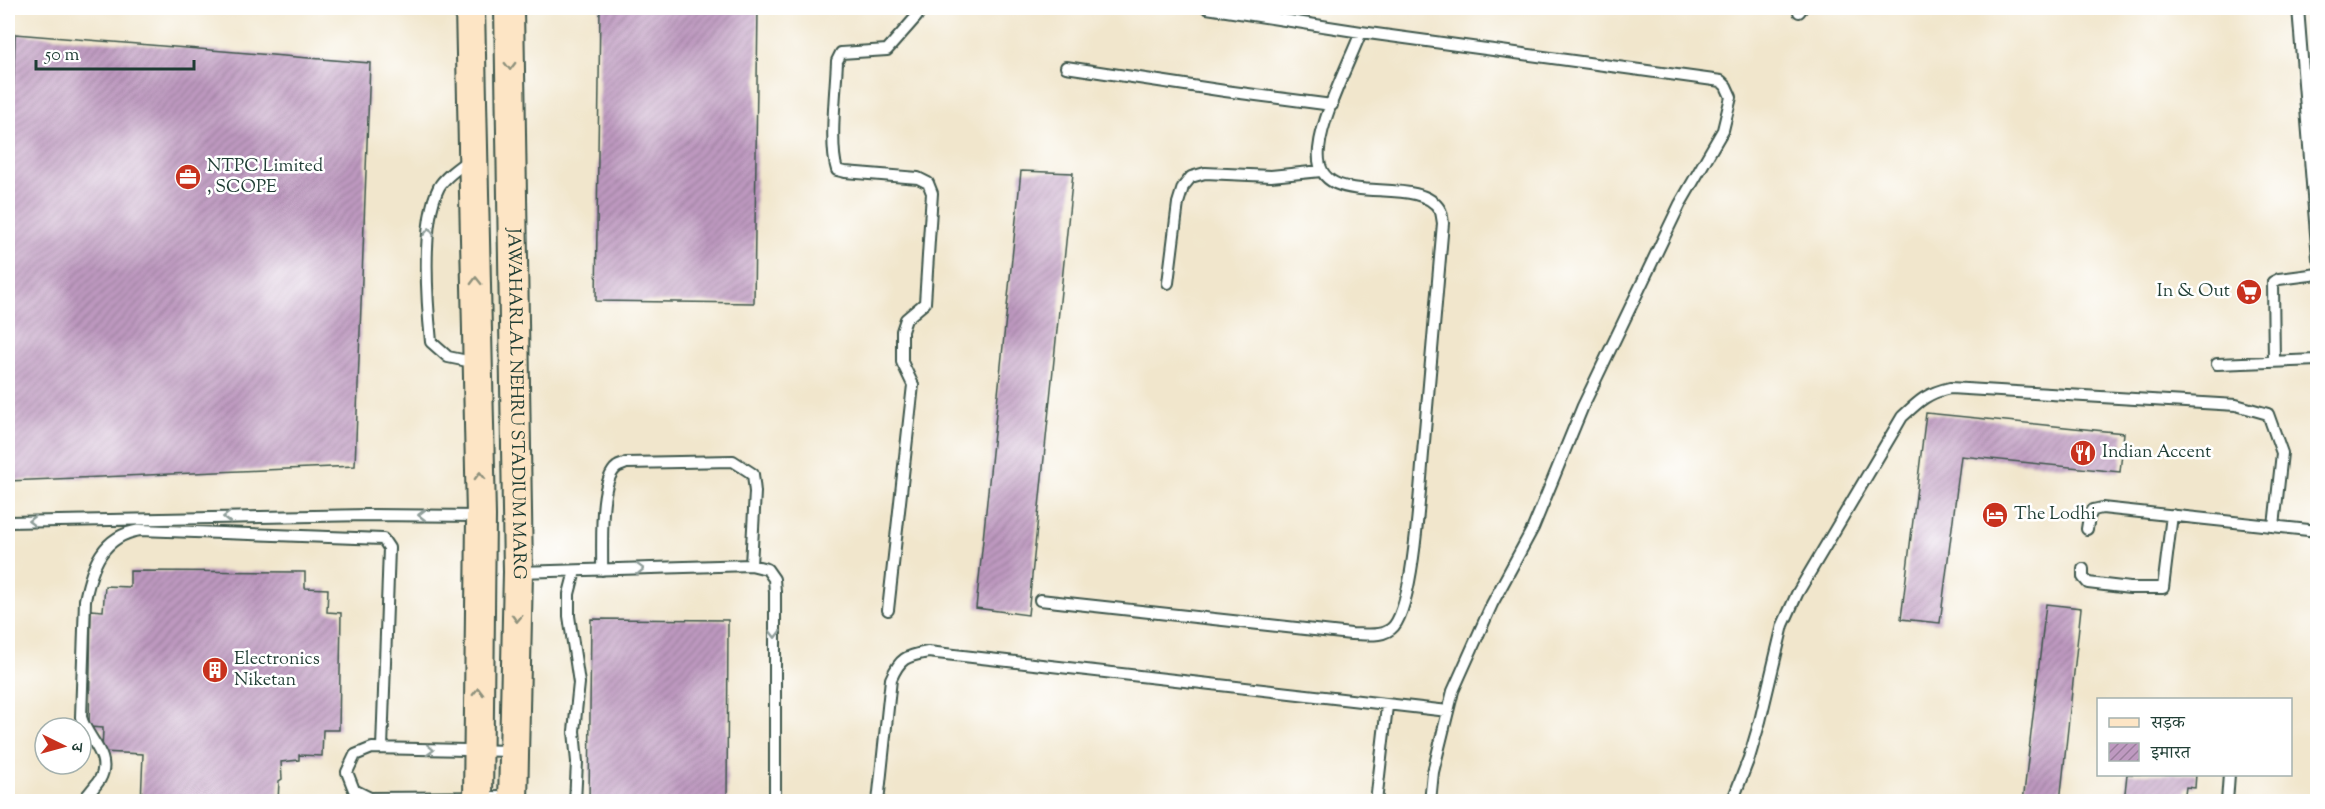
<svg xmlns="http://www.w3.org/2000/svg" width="2325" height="809" font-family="'Sorts Mill Goudy','Noto Serif Devanagari',serif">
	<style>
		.building { fill: url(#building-hatch) }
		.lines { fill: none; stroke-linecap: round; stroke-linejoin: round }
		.lane-casing { stroke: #3e564b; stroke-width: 14 }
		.secondary-casing { stroke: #3e564b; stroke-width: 32 }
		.lane { stroke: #fff; stroke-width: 10 }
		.secondary { stroke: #fde5c5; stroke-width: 28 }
		.oneway { stroke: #8e917c }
		.oneway2 { stroke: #8f9e9a }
		.labels { text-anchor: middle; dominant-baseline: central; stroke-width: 5; stroke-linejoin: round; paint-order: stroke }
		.poi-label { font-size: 18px; fill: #1f3d34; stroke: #fff; text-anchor: start }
		.street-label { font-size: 18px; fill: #1f3d34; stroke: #fff }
	</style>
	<defs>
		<pattern id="building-hatch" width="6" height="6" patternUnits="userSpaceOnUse" patternTransform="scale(1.5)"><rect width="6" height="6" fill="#be99c0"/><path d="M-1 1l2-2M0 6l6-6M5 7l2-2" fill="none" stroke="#9a7e9d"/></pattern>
	</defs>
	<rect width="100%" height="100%" fill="#fff"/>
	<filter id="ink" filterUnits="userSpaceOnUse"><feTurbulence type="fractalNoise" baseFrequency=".0167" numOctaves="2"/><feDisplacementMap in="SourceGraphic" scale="12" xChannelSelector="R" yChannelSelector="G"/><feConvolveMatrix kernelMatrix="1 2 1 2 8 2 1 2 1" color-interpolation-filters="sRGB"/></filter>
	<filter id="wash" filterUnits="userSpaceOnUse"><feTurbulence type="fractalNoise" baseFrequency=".008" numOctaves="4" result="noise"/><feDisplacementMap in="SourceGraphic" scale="24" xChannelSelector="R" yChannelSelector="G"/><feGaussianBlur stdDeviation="1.35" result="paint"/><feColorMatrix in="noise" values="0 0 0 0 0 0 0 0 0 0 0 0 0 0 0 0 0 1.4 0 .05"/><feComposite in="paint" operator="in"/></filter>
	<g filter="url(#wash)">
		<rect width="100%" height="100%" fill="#f1e6cc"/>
		<g id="blocks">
			<path class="building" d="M 600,8 L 758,8 L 754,303 L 596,301 Z
				M 15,34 L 370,63 L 355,466 L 8,481 L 8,290 Z
				M 1021,171 L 1073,173 L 1028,615 L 976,608 Z
				M 1926,413 L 2124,433 L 2120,472 L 1961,456 L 1940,623 L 1901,619 Z
				M 130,571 L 305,572 L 305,588 L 328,589 L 327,612 L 341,613 L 339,730 L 323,730 L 322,756 L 299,755 L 299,760 L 281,762 L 282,779 L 279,781 L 278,802 L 141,802 L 143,754 L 102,752 L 103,728 L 89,727 L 91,610 L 103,611 L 105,586 L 130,587 Z
				M 2046,604 L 2081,608 L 2060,802 L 2023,802 Z
				M 591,619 L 728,620 L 727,802 L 589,802 Z
				M 2127,774 L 2196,774 L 2195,788 L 2186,787 L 2184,802 L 2124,802 Z"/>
		</g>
	</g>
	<g filter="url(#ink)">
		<use href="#blocks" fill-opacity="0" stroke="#3e564b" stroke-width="1.5"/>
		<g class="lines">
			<g class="lane-casing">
				<path id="lane" d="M 1207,8 L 1361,32 L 1721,81 L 1726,86 L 1731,97 L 1723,130 L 1680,204 L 1583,406 L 1533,528 L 1492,604 L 1453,691 L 1433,772 L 1430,802
					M 2298,8 L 2318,259
					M 1799,12 L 1802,8
					M 1066,67 L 1225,91 L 1332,105
					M 470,159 C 461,166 445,176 439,187 C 421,222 427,302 431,342 L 448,357 L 477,363
					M 1168,283 L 1178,203 L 1183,187 L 1191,177 L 1205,173 L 1271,176 L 1321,171
					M 2274,362 L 2273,282 L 2279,279 L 2318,274
					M 2217,364 L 2318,360
					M 8,522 L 368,515 L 480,516
					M 2087,529 L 2089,517 L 2093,510 L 2102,508 L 2318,531
					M 2083,569 L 2083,577 L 2088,583 L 2130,588 L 2163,588 L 2172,515
					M 602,570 C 603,547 598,481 617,467 C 620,465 623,465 626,463 L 733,461 L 753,474 L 755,492 L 751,565
					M 519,572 L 751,565 L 767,569 L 774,579 L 775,592 L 775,802
					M 1040,600 L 1351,634 C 1365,634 1384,638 1394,626 C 1415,599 1420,482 1424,442 C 1430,369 1436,296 1443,223 C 1442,219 1442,213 1440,210 C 1417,170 1312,216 1319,149 C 1322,116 1348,65 1361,32
					M 888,610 L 913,385 L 902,362 L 902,331 L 906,319 L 925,303 L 932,193 L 928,183 L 918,178 L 845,172 L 837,170 C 829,146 836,88 837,61 L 841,53 L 887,50 L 917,16 L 918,8
					M 512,797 L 370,798 L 354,790 L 347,772 L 355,755 L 372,748 L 513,751
					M 82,802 C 88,794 95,787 100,779 C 113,756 86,738 81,717 L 85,600 C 92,566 102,536 140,530 L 383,539 L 389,548 L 382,748
					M 575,802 L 577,762 L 574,731 L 579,683 L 569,616 L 569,594 L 575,571
					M 878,802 L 891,679 C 900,658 906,656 928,652 L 1448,711
					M 1376,802 L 1387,706
					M 1732,802 L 1749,758 L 1760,721 L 1783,625 L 1797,594 L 1902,417 C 1919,401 1927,393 1950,388 L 2236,405 L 2268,414 L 2282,453 L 2274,526
					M 2227,802 L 2229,774"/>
			</g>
			<g class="secondary-casing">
				<g id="secondary">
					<path d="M 470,8 L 481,516 L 478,802"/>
					<path id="s1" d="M 509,8 L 518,572 L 513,802"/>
				</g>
			</g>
			<use href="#lane" class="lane"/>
			<use href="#secondary" class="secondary"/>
		</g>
		<defs><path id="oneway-chevron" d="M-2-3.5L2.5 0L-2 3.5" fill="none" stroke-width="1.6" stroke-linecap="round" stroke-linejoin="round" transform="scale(1.5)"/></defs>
		<g class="oneway">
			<use href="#oneway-chevron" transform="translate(510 66) rotate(89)"/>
			<use href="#oneway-chevron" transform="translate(476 281) rotate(-91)"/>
			<use href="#oneway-chevron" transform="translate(480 476) rotate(-91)"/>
			<use href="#oneway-chevron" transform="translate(517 618) rotate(92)"/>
			<use href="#oneway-chevron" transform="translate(478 692) rotate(-89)"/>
		</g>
		<g class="oneway2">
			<use href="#oneway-chevron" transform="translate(429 232) rotate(-88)"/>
			<use href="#oneway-chevron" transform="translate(422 515) rotate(-180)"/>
			<use href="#oneway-chevron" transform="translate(227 517) rotate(179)"/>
			<use href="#oneway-chevron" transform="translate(32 521) rotate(179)"/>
			<use href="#oneway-chevron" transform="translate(640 569) rotate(-2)"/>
			<use href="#oneway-chevron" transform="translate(775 634) rotate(90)"/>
			<use href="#oneway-chevron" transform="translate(430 750) rotate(2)"/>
		</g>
	</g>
	<defs>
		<g id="office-disc" transform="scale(1.35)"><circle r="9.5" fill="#c8321e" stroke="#fff"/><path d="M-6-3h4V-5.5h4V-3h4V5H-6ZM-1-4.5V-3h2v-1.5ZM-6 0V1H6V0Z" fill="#fff"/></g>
		<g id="supermarket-disc" transform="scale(1.35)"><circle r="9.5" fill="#c8321e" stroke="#fff"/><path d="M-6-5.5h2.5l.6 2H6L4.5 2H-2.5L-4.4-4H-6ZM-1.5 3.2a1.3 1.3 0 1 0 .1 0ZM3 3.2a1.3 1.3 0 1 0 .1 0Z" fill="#fff"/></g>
		<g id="restaurant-disc" transform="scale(1.35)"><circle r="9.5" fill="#c8321e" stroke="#fff"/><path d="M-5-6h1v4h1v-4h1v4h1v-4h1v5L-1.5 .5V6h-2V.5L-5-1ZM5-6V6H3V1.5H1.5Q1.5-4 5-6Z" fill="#fff"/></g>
		<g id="hotel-disc" transform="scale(1.35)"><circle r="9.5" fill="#c8321e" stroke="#fff"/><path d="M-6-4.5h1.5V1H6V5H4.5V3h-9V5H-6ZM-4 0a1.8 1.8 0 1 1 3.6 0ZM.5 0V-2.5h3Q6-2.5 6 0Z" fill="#fff"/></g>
		<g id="building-disc" transform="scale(1.35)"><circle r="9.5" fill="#c8321e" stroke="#fff"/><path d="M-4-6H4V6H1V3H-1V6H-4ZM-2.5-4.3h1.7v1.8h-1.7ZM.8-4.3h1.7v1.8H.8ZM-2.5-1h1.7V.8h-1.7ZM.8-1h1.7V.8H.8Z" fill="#fff"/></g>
	</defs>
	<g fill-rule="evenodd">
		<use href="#office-disc" x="188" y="177"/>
		<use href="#supermarket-disc" x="2249" y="292"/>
		<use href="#restaurant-disc" x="2083" y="453"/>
		<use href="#hotel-disc" x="1995" y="515"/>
		<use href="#building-disc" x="215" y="670"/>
	</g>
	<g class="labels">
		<g class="poi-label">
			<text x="207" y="167">NTPC Limited<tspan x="207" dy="21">, SCOPE</tspan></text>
			<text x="2230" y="292" text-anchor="end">In &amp; Out</text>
			<text x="2102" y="453">Indian Accent</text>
			<text x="2014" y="515">The Lodhi</text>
			<text x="234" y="660">Electronics<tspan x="234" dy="21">Niketan</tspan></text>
		</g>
		<g class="street-label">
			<text stroke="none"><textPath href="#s1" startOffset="396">JAWAHARLAL NEHRU STADIUM MARG</textPath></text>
		</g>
	</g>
	<rect width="2325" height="809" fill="none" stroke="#fff" stroke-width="30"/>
	<rect x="2097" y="698" width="195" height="78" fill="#ffffff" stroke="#a5b1ae" stroke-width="1.5"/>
	<rect x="2109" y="718" width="30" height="9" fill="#fde5c5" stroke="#a5b1ae" stroke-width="1.5"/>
	<text x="2151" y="728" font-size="18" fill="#1f3d34">सड़क</text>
	<rect x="2109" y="743" width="30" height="18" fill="url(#building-hatch)" stroke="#a5b1ae" stroke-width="1.5"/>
	<text x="2151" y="758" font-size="18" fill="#1f3d34">इमारत</text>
	<g transform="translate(63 746) rotate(95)"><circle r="28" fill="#ffffff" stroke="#a5b1ae" stroke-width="1.5"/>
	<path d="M0-4.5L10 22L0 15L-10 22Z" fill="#c8321e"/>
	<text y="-9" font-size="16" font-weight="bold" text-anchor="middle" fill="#1f3d34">उ</text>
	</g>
	<path d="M36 60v9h158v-9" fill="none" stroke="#1f3d34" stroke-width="3"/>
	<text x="45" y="60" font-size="18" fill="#1f3d34" stroke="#ffffff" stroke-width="4.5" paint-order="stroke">50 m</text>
</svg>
